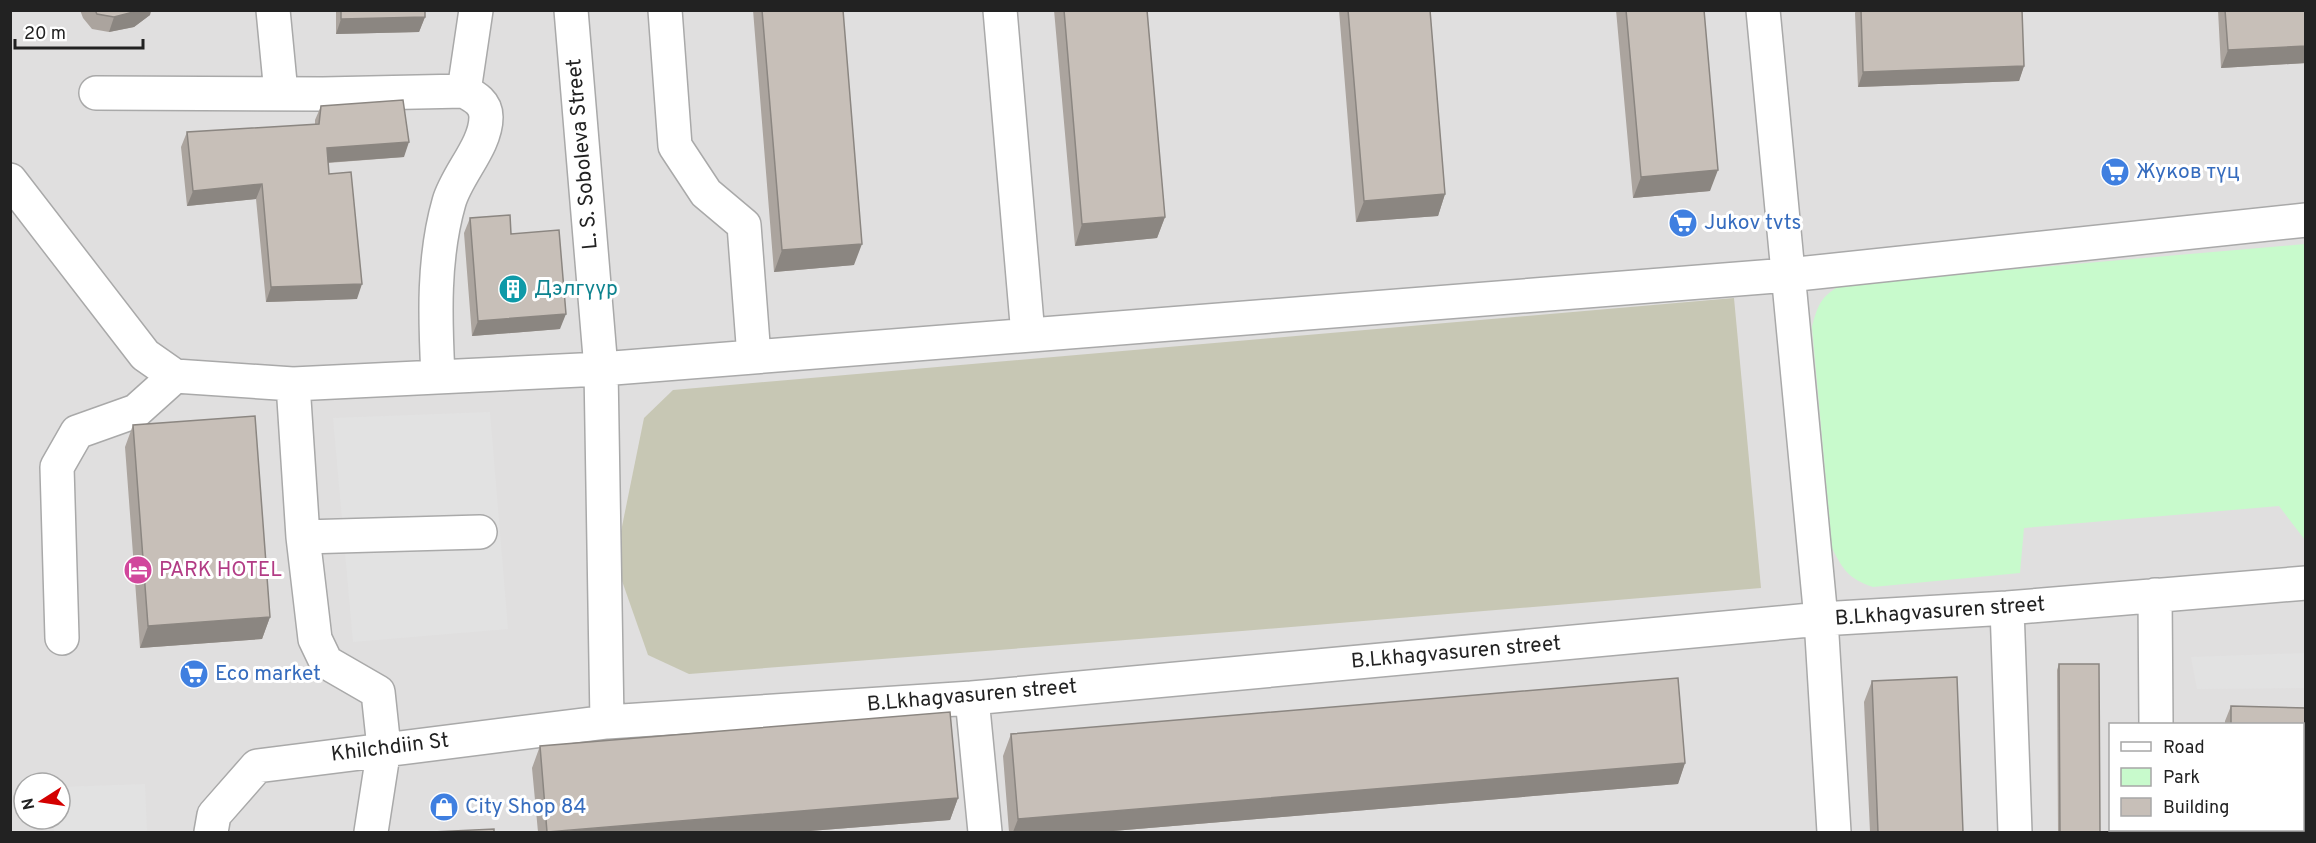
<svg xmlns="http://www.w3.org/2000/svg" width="2316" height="843" font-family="Overpass,sans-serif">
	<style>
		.residential { fill: #e0dfdf; fill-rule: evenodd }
		.construction { fill: #c7c7b4 }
		.park { fill: #c8facc }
		.parking { fill: #e2e2e2 }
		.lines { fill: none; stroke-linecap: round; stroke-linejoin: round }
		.minor-casing { stroke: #a9a9a9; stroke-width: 36 }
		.minor { stroke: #fff; stroke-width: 33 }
		.wall { fill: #aba49e }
		.shaded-wall { fill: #8b8681 }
		.building { fill: #c7bfb8; stroke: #8b8681; stroke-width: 1.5 }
		.labels { text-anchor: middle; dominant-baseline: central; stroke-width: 6; stroke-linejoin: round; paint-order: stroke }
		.street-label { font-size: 21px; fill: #222; stroke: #fff }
		.shop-label { font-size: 21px; fill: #366cbe; stroke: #fff; text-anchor: start }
		.culture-label { font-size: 21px; fill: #0d838f; stroke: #fff; text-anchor: start }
		.hotel-label { font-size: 21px; fill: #b23c85; stroke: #fff; text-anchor: start }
	</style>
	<rect width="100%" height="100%" fill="#f2efe9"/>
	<path class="residential" d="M 10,11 L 2305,11 L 2305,832 L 11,832 ZM 2110,724 L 2302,724 L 2302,830 L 2110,830 ZM 24,783 L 60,783 L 60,819 L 24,819 Z"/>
	<path class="construction" d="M 1734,298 L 1761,588 L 1242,631 L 689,674 L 648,655 L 615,561 L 644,418 L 673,390 Z"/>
	<path class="park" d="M 2305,244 L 2305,540 L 2279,506 L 2024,528 L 2020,573 L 1873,587 C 1849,579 1843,570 1832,548 L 1812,327 C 1818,304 1821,296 1843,284 Z"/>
	<path class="parking" d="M 490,412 L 508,629 L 353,642 L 333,418 Z
		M 2305,653 L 2305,688 L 2197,689 L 2191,657 Z
		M 145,784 L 147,832 L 54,832 L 53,819 L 60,819 L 60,787 Z"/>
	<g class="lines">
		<g class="minor-casing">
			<path id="minor" d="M 273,10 L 281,93
				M 571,10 L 601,369 L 607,722
				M 665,10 L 675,146 L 706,193 L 744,225 L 754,357
				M 1000,10 L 1028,335
				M 1763,10 L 1821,619 L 1834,832
				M 464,91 L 476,10
				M 96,93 L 323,94 L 464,91 C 475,97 486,103 486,117 C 486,146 457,174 449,202 C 433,258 435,317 438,376
				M 10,180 L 145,355 L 175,376 L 293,384 L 601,369 L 1788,275 L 2306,220
				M 293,384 L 303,537 L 315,639 L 326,662 L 378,692 L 384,748 L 371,832
				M 303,537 L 480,532
				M 2155,595 L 2156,724
				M 2007,608 L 2015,832
				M 62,638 L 57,467 L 77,432 L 136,411 L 175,376
				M 972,698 L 985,832
				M 2157,830 L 2157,832
				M 211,832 L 214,815 L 257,766 L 607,722 L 972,698 L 1821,619 L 2007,608 L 2306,583"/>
		</g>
		<use href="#minor" class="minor"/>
	</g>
	<path class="wall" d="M 80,10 L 151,10 L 150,15 L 134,27 L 109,32 L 92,29 L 83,18 Z
		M 336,10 L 425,10 L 425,17 L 419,32 L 336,34 Z
		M 753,10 L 843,10 L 854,265 L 774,272 Z
		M 1054,10 L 1147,10 L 1165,217 L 1157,238 L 1075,246 Z
		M 1339,10 L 1430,10 L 1445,194 L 1438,216 L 1356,222 Z
		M 1616,10 L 1704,10 L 1710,191 L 1633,198 Z
		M 1856,10 L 2022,10 L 2024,66 L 2019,81 L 1858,87 L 1855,13 Z
		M 2218,10 L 2306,10 L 2306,63 L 2221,68 Z
		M 321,106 L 404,157 L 328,163 L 329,174 L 357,299 L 266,302 L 256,199 L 187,206 L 181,147 L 187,132 L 315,125 L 315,120 Z
		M 470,218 L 511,234 L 560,329 L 472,336 L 464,233 Z
		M 133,425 L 270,617 L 262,639 L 140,648 L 125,447 Z
		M 2059,664 L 2100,832 L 2058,832 L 2057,670 Z
		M 1872,681 L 1963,832 L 1870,832 L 1864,702 Z
		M 2231,706 L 2306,708 L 2306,832 L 2225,832 L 2225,830 L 2302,830 L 2302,724 L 2225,724 L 2225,721 Z
		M 1011,734 L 1685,763 L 1678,784 L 1101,832 L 1009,832 L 1003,756 Z
		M 540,746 L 958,798 L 950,820 L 797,832 L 538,832 L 532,768 Z"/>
	<path class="shaded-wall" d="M 141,10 L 151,10 L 150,15 L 134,27 L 109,32 L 114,17 Z
		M 425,17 L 419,32 L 336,34 L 341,19 Z
		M 2306,46 L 2306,63 L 2221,68 L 2228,50 Z
		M 2024,66 L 2019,81 L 1858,87 L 1863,72 Z
		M 409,142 L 404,157 L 321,163 L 327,148 Z
		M 1718,170 L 1710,191 L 1633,198 L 1641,177 Z
		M 262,184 L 256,199 L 187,206 L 193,191 Z
		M 1445,194 L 1438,216 L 1356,222 L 1364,201 Z
		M 1165,217 L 1157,238 L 1075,246 L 1082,224 Z
		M 862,244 L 854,265 L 774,272 L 782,250 Z
		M 362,284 L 357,299 L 266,302 L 271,287 Z
		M 566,314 L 560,329 L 472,336 L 478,321 Z
		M 270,617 L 262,639 L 140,648 L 148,626 Z
		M 1685,763 L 1678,784 L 1101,832 L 1013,832 L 1018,819 Z
		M 958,798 L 950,820 L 797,832 L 550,832 Z"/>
	<path class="building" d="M 95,10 L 141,10 L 114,17 L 97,14 Z
		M 341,10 L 425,10 L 425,17 L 341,19 Z
		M 762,10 L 843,10 L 862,244 L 782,250 Z
		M 1064,10 L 1147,10 L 1165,217 L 1082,224 Z
		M 1348,10 L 1430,10 L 1445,194 L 1364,201 Z
		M 1626,10 L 1704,10 L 1718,170 L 1641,177 Z
		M 1861,10 L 2022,10 L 2024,66 L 1863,72 Z
		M 2225,10 L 2306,10 L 2306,46 L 2228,50 Z
		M 403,100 L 409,142 L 327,148 L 329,174 L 351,172 L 362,284 L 271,287 L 262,184 L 193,191 L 187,132 L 319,124 L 321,106 Z
		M 510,215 L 511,234 L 559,230 L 566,314 L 478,321 L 470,218 Z
		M 255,416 L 270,617 L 148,626 L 133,425 Z
		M 2059,664 L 2099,664 L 2100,832 L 2060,832 Z
		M 1957,677 L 1963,832 L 1878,832 L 1872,681 Z
		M 1678,678 L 1685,763 L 1018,819 L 1011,734 Z
		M 2231,706 L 2306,708 L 2306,832 L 2230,832 L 2230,830 L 2302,830 L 2302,724 L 2231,724 Z
		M 950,712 L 958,798 L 547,832 L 540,746 Z
		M 494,829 L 494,832 L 432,832 Z"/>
	<defs>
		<g id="supermarket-disc" transform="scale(1.5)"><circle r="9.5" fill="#3f7fe0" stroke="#fff"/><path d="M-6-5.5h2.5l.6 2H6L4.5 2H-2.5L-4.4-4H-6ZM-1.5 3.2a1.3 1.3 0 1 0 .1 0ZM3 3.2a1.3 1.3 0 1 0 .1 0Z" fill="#fff"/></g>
		<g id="building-disc" transform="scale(1.5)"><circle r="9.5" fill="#0f9aa8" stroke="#fff"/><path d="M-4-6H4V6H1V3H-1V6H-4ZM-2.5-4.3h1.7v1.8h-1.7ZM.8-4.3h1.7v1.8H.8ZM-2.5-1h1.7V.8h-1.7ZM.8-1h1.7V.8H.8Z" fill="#fff"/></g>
		<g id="hotel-disc" transform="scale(1.5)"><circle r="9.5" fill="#d1479c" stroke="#fff"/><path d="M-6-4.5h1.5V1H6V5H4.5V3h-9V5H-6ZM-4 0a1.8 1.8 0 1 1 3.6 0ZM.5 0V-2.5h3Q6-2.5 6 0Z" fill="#fff"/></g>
		<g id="shop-disc" transform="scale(1.5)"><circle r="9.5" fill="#3f7fe0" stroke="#fff"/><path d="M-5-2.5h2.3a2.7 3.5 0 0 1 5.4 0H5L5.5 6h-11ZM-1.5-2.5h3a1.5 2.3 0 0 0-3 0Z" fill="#fff"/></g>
	</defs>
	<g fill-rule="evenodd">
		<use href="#supermarket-disc" x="2115" y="172"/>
		<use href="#supermarket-disc" x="1683" y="223"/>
		<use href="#building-disc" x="513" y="289"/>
		<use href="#hotel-disc" x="138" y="570"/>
		<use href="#supermarket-disc" x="194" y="674"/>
		<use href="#shop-disc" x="444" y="807"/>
	</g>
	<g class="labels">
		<g class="street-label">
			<text transform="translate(583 154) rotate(-95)">L. S. Soboleva Street</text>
			<text transform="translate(1940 612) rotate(-4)">B.Lkhagvasuren street</text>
			<text transform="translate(1456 653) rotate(-5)">B.Lkhagvasuren street</text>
			<text transform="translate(972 696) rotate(-5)">B.Lkhagvasuren street</text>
			<text transform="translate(390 748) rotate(-7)">Khilchdiin St</text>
		</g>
		<g class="shop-label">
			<text x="2136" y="172">Жуков түц</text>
			<text x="1704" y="223">Jukov tvts</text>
			<text x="215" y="674">Eco market</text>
			<text x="465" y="807">City Shop 84</text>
		</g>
		<g class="culture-label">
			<text x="534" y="289">Дэлгүүр</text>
		</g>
		<g class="hotel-label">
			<text x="159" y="570">PARK HOTEL</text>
		</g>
	</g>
	<rect width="2316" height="843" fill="none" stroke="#222222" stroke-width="24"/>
	<rect x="2109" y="723" width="195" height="108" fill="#ffffff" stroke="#a7a7a7" stroke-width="1.5"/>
	<rect x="2121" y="742" width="30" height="9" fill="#ffffff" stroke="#a7a7a7" stroke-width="1.5"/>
	<text x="2163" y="753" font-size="18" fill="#222222">Road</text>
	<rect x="2121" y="768" width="30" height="18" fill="#c8facc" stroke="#a7a7a7" stroke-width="1.5"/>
	<text x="2163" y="783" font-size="18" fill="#222222">Park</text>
	<rect x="2121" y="798" width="30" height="18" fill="#c7bfb8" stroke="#a7a7a7" stroke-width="1.5"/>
	<text x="2163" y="813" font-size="18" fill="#222222">Building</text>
	<g transform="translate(42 801) rotate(258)"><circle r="28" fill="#ffffff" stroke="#a7a7a7" stroke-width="1.5"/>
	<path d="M0-4.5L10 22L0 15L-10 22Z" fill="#d40000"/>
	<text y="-9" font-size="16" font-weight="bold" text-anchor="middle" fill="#222222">N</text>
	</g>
	<path d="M15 39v9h128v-9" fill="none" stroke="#222222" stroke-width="3"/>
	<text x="24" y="39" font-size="18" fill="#222222" stroke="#ffffff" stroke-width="4.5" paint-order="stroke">20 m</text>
</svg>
